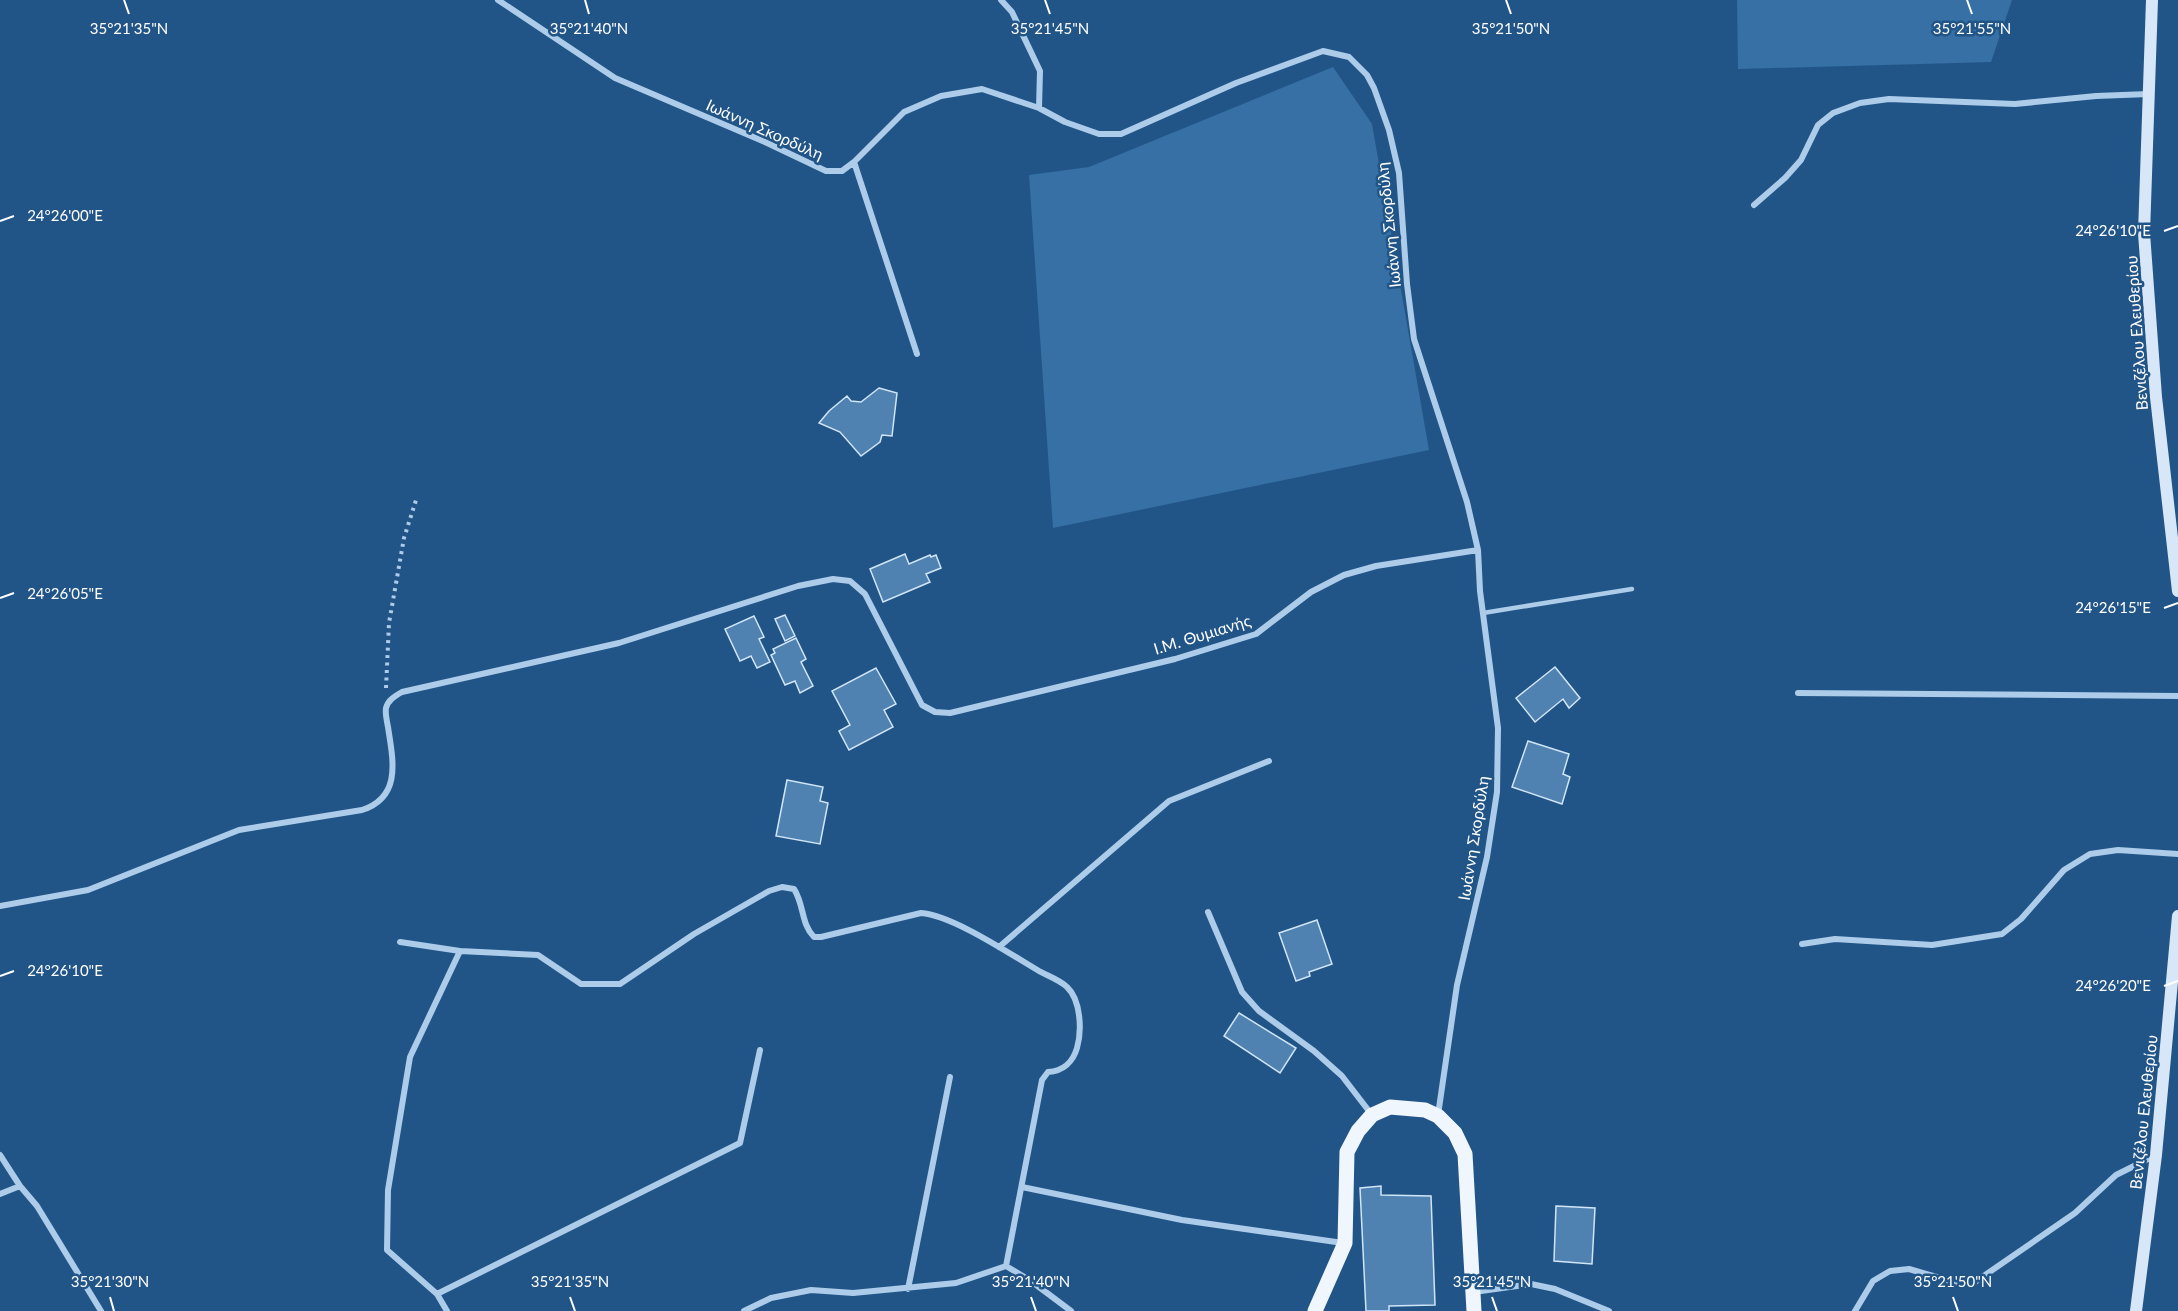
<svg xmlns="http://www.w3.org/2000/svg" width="2178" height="1311" font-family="Lato,sans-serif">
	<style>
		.green { fill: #3670a4 }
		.building { fill: #4f81b1; stroke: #d0e5f7; stroke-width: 1.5 }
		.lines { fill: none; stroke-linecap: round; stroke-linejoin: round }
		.path { stroke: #acccea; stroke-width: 4; stroke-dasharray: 3 4.5; stroke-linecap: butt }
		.lane { stroke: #acccea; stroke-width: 4.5 }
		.street { stroke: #acccea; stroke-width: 6 }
		.secondary { stroke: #d7e7f8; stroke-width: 12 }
		.primary { stroke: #f0f6fe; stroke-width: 15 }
		.ticks { fill: none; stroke: #fff; stroke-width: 2 }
		.labels { text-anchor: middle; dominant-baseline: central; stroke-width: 5; stroke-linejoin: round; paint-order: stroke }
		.street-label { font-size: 16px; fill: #fff; stroke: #225587 }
		.ticks-label { font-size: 15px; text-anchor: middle; fill: #fff; stroke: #225587; stroke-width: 5; stroke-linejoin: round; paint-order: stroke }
	</style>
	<rect width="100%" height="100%" fill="#225587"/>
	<path class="green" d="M 1737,0 L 2012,0 L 1991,62 L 1738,69 Z
		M 1333,67 L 1372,124 L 1429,450 L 1053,528 L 1029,175 L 1089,167 Z"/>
	<path class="building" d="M 879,388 L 897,393 L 892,436 L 882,435 L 880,442 L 861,456 L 840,432 L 819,423 L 829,411 L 847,396 L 851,401 L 861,402 Z
		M 905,554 L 909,564 L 930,555 L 931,557 L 936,555 L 941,568 L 926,574 L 930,582 L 883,602 L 870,569 Z
		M 785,615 L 795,636 L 785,641 L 775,619 Z
		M 754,616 L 764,637 L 759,639 L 770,662 L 757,668 L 751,656 L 740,661 L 725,629 Z
		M 796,638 L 806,659 L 801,662 L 813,686 L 800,693 L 795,681 L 785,685 L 771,655 L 775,653 L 773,649 Z
		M 1555,667 L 1580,698 L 1569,708 L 1563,699 L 1535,722 L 1516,698 Z
		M 876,668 L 896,704 L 884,710 L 893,727 L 849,750 L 839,731 L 850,725 L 832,691 Z
		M 1528,741 L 1569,754 L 1563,774 L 1570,777 L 1562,804 L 1512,787 Z
		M 787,780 L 823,787 L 820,801 L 828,803 L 820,844 L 776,836 Z
		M 1317,920 L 1332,964 L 1309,972 L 1310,976 L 1296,981 L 1279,933 Z
		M 1239,1013 L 1296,1048 L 1280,1073 L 1224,1036 Z
		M 1381,1186 L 1381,1195 L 1431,1196 L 1435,1305 L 1389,1306 L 1389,1311 L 1366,1311 L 1360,1188 Z
		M 1556,1206 L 1595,1208 L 1592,1264 L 1554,1261 Z"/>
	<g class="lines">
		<path class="path" d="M 386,688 L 389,623 L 404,538 L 417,497"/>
		<path class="lane" d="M 1483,613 L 1632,589"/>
		<path class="street" d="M 498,0 L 615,78 L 765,142 L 826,171 L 842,171 L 854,162 L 904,112 L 941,96 L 982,89 L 1039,108 L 1065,122 L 1099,134 L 1121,134 L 1236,83 L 1323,51 L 1349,57 L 1367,75 L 1374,88 L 1389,130 L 1399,173 L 1407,284 L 1414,339 L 1467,502 L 1478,550 L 1480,591 L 1498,728 L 1497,792 L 1487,857 L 1457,985 L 1438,1115
			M 1001,0 L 1012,12 L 1040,71 L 1039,108
			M 854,162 L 917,354
			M 1754,205 L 1785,178 L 1801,160 L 1818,125 L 1833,113 L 1860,103 L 1889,99 L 2015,104 L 2096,96 L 2149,94
			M 1798,693 L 2178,696
			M 0,906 L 88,890 L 239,830 L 362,810 C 402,797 393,760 388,727 C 387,722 385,713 386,708 C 388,700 395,696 402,692 L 619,643 L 798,586 L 833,579 L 850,581 L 865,594 L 922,705 L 935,712 L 950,713 L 1175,659 L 1256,634 L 1311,592 L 1344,575 L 1376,566 L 1478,550
			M 1208,912 L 1242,992 L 1259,1011 L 1314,1051 L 1342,1076 L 1372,1115
			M 400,942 L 460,951 L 410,1057 L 388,1190 L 387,1250 L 437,1294 L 447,1311
			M 1802,944 L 1835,939 L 1932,945 L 2002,934 L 2021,919 L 2064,870 L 2090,854 L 2118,850 L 2178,854
			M 999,947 L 1169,801 L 1269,761
			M 460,951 L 538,955 L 581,984 L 620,984 L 694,934 L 769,891 L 782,887 L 794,889 C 804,904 801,924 814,937 L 821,937 L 921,913 C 952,915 1010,954 1039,971 C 1048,976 1060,980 1067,987 C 1081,1000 1082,1031 1077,1048 C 1073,1062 1063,1071 1048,1072 L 1042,1080 L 1006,1266
			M 0,1155 L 20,1186 L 37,1206 L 101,1311
			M 1022,1187 L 1182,1220 L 1343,1243
			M 0,1194 L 20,1186
			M 908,1289 L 950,1077
			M 1474,1292 L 1531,1284 L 1555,1289 L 1609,1311
			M 437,1294 L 740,1143 L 760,1050
			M 744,1311 L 771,1298 L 811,1290 L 853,1293 L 956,1283 L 1006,1266 L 1031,1281 L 1071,1311
			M 1855,1311 L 1873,1281 L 1890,1271 L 1909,1269 L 1961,1284 L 1975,1282 L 2075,1213 L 2116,1175 L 2156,1155"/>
		<path class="secondary" d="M 2152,0 L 2144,233 L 2156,397 L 2178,591
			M 2136,1311 L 2156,1155 L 2178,916"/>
		<path class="primary" d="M 1315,1311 L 1345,1243 L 1347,1152 L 1358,1131 L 1372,1115 L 1390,1107 L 1425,1110 L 1438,1116 L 1455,1133 L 1465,1154 L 1474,1311"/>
	</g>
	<path class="ticks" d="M 124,0 L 129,14M 585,0 L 589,14M 1045,0 L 1050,14M 1506,0 L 1511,14M 1967,0 L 1972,14M 0,221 L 14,216M 2164,231 L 2178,226M 0,598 L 14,593M 2164,608 L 2178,603M 0,976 L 14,971M 2164,986 L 2178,981M 110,1297 L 114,1311M 570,1297 L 575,1311M 1031,1297 L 1036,1311M 1492,1297 L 1497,1311M 1953,1297 L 1958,1311"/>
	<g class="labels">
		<g class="street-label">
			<text transform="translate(765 129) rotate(24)">Ιωάννη Σκορδύλη</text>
			<text transform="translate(1388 225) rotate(-96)">Ιωάννη Σκορδύλη</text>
			<text transform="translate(2136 333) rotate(-94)">Βενιζέλου Ελευθερίου</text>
			<text transform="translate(1202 634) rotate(-17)">Ι.Μ. Θυμιανής</text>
			<text transform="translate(1473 838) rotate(-81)">Ιωάννη Σκορδύλη</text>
			<text transform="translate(2143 1112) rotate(-84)">Βενιζέλου Ελευθερίου</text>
		</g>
	</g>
	<g class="ticks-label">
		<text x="129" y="34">35°21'35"N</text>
		<text x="589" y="34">35°21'40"N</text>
		<text x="1050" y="34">35°21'45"N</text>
		<text x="1511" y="34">35°21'50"N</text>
		<text x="1972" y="34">35°21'55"N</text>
		<text x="65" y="221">24°26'00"E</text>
		<text x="2113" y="236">24°26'10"E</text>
		<text x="65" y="599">24°26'05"E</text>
		<text x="2113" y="613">24°26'15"E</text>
		<text x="65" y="976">24°26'10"E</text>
		<text x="2113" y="991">24°26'20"E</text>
		<text x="110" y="1287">35°21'30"N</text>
		<text x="570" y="1287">35°21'35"N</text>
		<text x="1031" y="1287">35°21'40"N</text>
		<text x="1492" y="1287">35°21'45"N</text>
		<text x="1953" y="1287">35°21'50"N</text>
	</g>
</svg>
